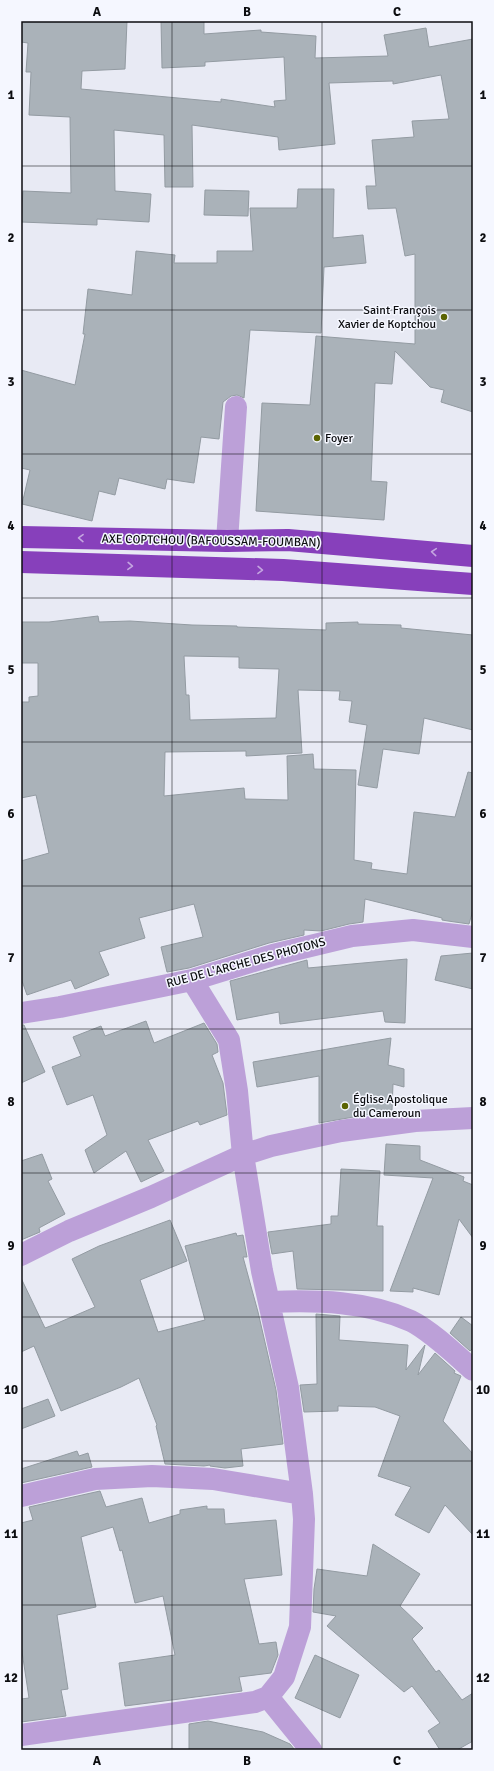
<svg xmlns="http://www.w3.org/2000/svg" width="494" height="1771" font-family="Signika,sans-serif">
	<style>
		.building { fill: #aab2b9; stroke: #939ba2; fill-rule: evenodd }
		.lines { fill: none; stroke-linecap: round; stroke-linejoin: round }
		.street { stroke: #bca0d8; stroke-width: 22 }
		.highway { stroke: #8740bb; stroke-width: 22 }
		.oneway { stroke: #c4a5e0 }
		.grid { fill: none; stroke: #0c0d10; stroke-width: 1; stroke-opacity: 0.55 }
		.poi-dot { fill: #5b6402; stroke: #f5f7ff; stroke-width: 1.5 }
		.labels { text-anchor: middle; dominant-baseline: central; stroke-width: 3; stroke-linejoin: round; paint-order: stroke }
		.poi-label { font-size: 12px; fill: #0c0d10; stroke: #f5f7ff; text-anchor: start }
		.street-label { font-size: 12px; fill: #0c0d10; stroke: #f5f7ff }
		.neatline { fill: none; stroke: #0c0d10; stroke-width: 1.5 }
		.grid-label { font-size: 13px; text-anchor: middle; font-weight: bold; fill: #0c0d10 }
	</style>
	<rect width="100%" height="100%" fill="#e8eaf4"/>
	<path class="building" d="M 21,21 L 127,21 L 125,69 L 82,71 L 81,89 L 221,102 L 221,99 L 275,107 L 274,101 L 286,100 L 284,57 L 205,62 L 205,66 L 162,68 L 161,21 L 204,21 L 204,34 L 261,30 L 261,32 L 316,36 L 315,58 L 388,56 L 384,35 L 426,28 L 429,47 L 473,39 L 473,412 L 441,402 L 444,390 L 430,387 L 395,351 L 392,384 L 375,383 L 371,481 L 387,482 L 384,520 L 256,511 L 262,403 L 310,405 L 316,336 L 415,344 L 415,254 L 405,256 L 396,208 L 368,209 L 366,186 L 376,186 L 372,140 L 414,137 L 412,121 L 449,119 L 441,75 L 393,84 L 393,81 L 329,83 L 335,144 L 279,150 L 278,137 L 192,125 L 193,187 L 165,187 L 164,135 L 114,130 L 115,191 L 151,194 L 149,222 L 97,219 L 97,225 L 21,222 L 23,191 L 71,193 L 70,117 L 29,115 L 31,72 L 26,72 L 28,43 L 21,42 Z
		M 298,189 L 334,189 L 333,238 L 363,235 L 366,263 L 324,267 L 321,333 L 250,330 L 244,398 L 237,395 L 231,396 L 223,402 L 219,439 L 201,437 L 194,483 L 167,479 L 165,489 L 119,478 L 115,495 L 99,491 L 92,521 L 22,504 L 30,470 L 21,468 L 21,370 L 75,385 L 85,334 L 83,334 L 88,289 L 132,295 L 136,251 L 175,255 L 174,263 L 217,263 L 217,251 L 253,251 L 250,208 L 297,208 Z
		M 205,190 L 249,191 L 248,216 L 204,215 Z
		M 98,616 L 99,622 L 130,621 L 192,625 L 237,626 L 237,627 L 326,630 L 326,623 L 358,622 L 358,624 L 401,625 L 401,628 L 473,635 L 473,730 L 424,718 L 419,754 L 383,749 L 377,788 L 358,785 L 367,725 L 349,722 L 352,701 L 339,700 L 340,691 L 298,690 L 302,753 L 246,756 L 246,751 L 165,752 L 164,796 L 244,788 L 245,799 L 288,800 L 287,756 L 313,754 L 314,769 L 356,770 L 354,860 L 372,863 L 371,869 L 407,874 L 414,812 L 455,817 L 468,772 L 473,773 L 473,910 L 469,924 L 448,921 L 442,920 L 442,918 L 365,899 L 363,922 L 349,924 L 321,931 L 304,930 L 304,935 L 269,943 L 189,968 L 167,972 L 161,947 L 203,937 L 194,904 L 139,918 L 145,938 L 99,952 L 109,975 L 75,989 L 71,980 L 27,995 L 21,978 L 21,861 L 49,853 L 36,795 L 21,798 L 21,702 L 29,702 L 29,697 L 38,696 L 38,663 L 21,663 L 21,622 L 49,622 ZM 184,656 L 239,657 L 239,668 L 279,669 L 276,718 L 190,720 L 189,695 L 186,695 Z
		M 473,953 L 473,989 L 435,980 L 441,956 Z
		M 407,959 L 405,1023 L 385,1022 L 383,1011 L 280,1024 L 279,1012 L 237,1020 L 230,981 L 307,960 L 308,968 Z
		M 146,1021 L 154,1043 L 204,1023 L 217,1044 L 218,1052 L 212,1055 L 223,1083 L 227,1115 L 200,1125 L 198,1121 L 148,1140 L 164,1171 L 141,1182 L 126,1151 L 94,1173 L 85,1150 L 107,1135 L 93,1095 L 67,1105 L 52,1067 L 81,1056 L 73,1037 L 101,1026 L 105,1036 Z
		M 21,1025 L 24,1025 L 45,1072 L 21,1083 Z
		M 391,1038 L 388,1065 L 404,1069 L 404,1087 L 393,1084 L 392,1110 L 371,1110 L 371,1114 L 319,1123 L 319,1076 L 257,1087 L 253,1062 Z
		M 386,1144 L 420,1146 L 420,1160 L 464,1177 L 463,1181 L 473,1185 L 473,1238 L 459,1219 L 439,1295 L 413,1288 L 413,1292 L 390,1291 L 433,1178 L 384,1175 Z
		M 42,1154 L 52,1179 L 48,1181 L 65,1214 L 39,1228 L 40,1232 L 21,1240 L 21,1161 Z
		M 341,1169 L 380,1171 L 377,1226 L 383,1226 L 383,1291 L 297,1289 L 293,1251 L 272,1254 L 268,1232 L 331,1224 L 331,1216 L 338,1216 Z
		M 170,1220 L 187,1261 L 140,1280 L 158,1332 L 205,1320 L 185,1246 L 236,1233 L 237,1236 L 243,1235 L 247,1257 L 243,1257 L 258,1312 L 276,1390 L 283,1444 L 241,1449 L 243,1466 L 225,1468 L 210,1466 L 210,1465 L 204,1466 L 165,1464 L 156,1426 L 157,1425 L 139,1378 L 121,1387 L 61,1411 L 34,1346 L 21,1352 L 21,1278 L 45,1328 L 53,1325 L 95,1307 L 72,1259 L 99,1246 Z
		M 316,1314 L 340,1316 L 339,1340 L 408,1345 L 406,1370 L 425,1345 L 418,1375 L 435,1353 L 455,1371 L 454,1373 L 461,1376 L 443,1421 L 473,1454 L 473,1535 L 445,1505 L 429,1533 L 395,1515 L 411,1487 L 378,1476 L 400,1416 L 375,1407 L 338,1406 L 338,1411 L 304,1412 L 300,1385 L 317,1384 Z
		M 461,1317 L 473,1326 L 473,1348 L 470,1351 L 450,1333 Z
		M 48,1399 L 55,1416 L 21,1429 L 21,1409 Z
		M 77,1451 L 79,1456 L 88,1453 L 92,1467 L 21,1483 L 21,1469 Z
		M 100,1491 L 106,1507 L 142,1498 L 149,1523 L 180,1514 L 180,1510 L 207,1506 L 207,1509 L 224,1509 L 225,1524 L 276,1520 L 282,1575 L 244,1579 L 259,1644 L 276,1642 L 278,1655 L 271,1673 L 239,1677 L 242,1691 L 125,1706 L 119,1663 L 175,1655 L 163,1596 L 135,1603 L 122,1550 L 120,1551 L 113,1527 L 81,1537 L 96,1607 L 57,1615 L 68,1689 L 61,1690 L 66,1716 L 21,1722 L 21,1699 L 29,1698 L 21,1645 L 21,1523 L 33,1520 L 29,1507 Z
		M 373,1544 L 420,1574 L 400,1606 L 423,1628 L 412,1639 L 436,1672 L 439,1670 L 462,1700 L 473,1693 L 473,1741 L 457,1750 L 440,1750 L 428,1731 L 440,1723 L 412,1686 L 404,1692 L 327,1626 L 336,1616 L 313,1612 L 314,1589 L 317,1569 L 367,1576 Z
		M 315,1655 L 359,1675 L 340,1718 L 295,1698 Z
		M 208,1721 L 263,1732 L 290,1744 L 295,1750 L 189,1750 L 189,1724 Z"/>
	<g class="lines">
		<path class="street" d="M 227,541 L 236,407
			M 21,1013 L 60,1007 L 192,980 L 273,955 L 352,936 L 413,930 L 473,937
			M 21,1255 L 69,1231 L 151,1197 L 243,1155 L 271,1146 L 341,1131 L 415,1121 L 473,1118
			M 270,1302 C 317,1300 367,1301 411,1321 C 431,1331 456,1355 473,1370
			M 21,1496 L 95,1479 L 152,1476 L 213,1479 L 302,1494
			M 268,1697 L 311,1750
			M 21,1735 L 255,1702 L 268,1697 L 284,1677 L 300,1627 L 304,1519 L 302,1494 L 288,1388 L 262,1271 L 243,1155 L 237,1091 L 229,1040 L 192,980"/>
		<path class="highway" d="M 21,537 L 227,541 L 288,540 L 473,556
			M 21,562 L 283,570 L 473,584"/>
	</g>
	<defs><path id="oneway-chevron" d="M-2-3.5L2.5 0L-2 3.5" fill="none" stroke-width="1.6" stroke-linecap="round" stroke-linejoin="round"/></defs>
	<g class="oneway">
		<use href="#oneway-chevron" transform="translate(81 538) rotate(-179)"/>
		<use href="#oneway-chevron" transform="translate(434 552) rotate(-175)"/>
		<use href="#oneway-chevron" transform="translate(130 566) rotate(2)"/>
		<use href="#oneway-chevron" transform="translate(260 570) rotate(1)"/>
	</g>
	<path class="grid" d="M 172,21 L 172,1750M 322,21 L 322,1750M 21,166 L 473,166M 21,310 L 473,310M 21,454 L 473,454M 21,598 L 473,598M 21,742 L 473,742M 21,886 L 473,886M 21,1029 L 473,1029M 21,1173 L 473,1173M 21,1317 L 473,1317M 21,1461 L 473,1461M 21,1605 L 473,1605"/>
	<g class="poi-dot">
		<circle cx="444" cy="317" r="4"/>
		<circle cx="317" cy="438" r="4"/>
		<circle cx="345" cy="1106" r="4"/>
	</g>
	<g class="labels">
		<g class="poi-label">
			<text x="436" y="310" text-anchor="end">Saint François<tspan x="436" dy="14">Xavier de Koptchou</tspan></text>
			<text x="325" y="438">Foyer</text>
			<text x="353" y="1099">Église Apostolique<tspan x="353" dy="14">du Cameroun</tspan></text>
		</g>
		<g class="street-label">
			<text transform="translate(211 541) rotate(1)">AXE COPTCHOU (BAFOUSSAM-FOUMBAN)</text>
			<text transform="translate(246 963) rotate(-15)">RUE DE L'ARCHE DES PHOTONS</text>
		</g>
	</g>
	<rect width="494" height="1771" fill="none" stroke="#f5f7ff" stroke-width="44"/>
	<rect x="22" y="22" width="450" height="1727" class="neatline"/>
	<g class="grid-label">
		<text x="97" y="16">A</text>
		<text x="247" y="16">B</text>
		<text x="397" y="16">C</text>
		<text x="11" y="99">1</text>
		<text x="483" y="99">1</text>
		<text x="11" y="242">2</text>
		<text x="483" y="242">2</text>
		<text x="11" y="386">3</text>
		<text x="483" y="386">3</text>
		<text x="11" y="530">4</text>
		<text x="483" y="530">4</text>
		<text x="11" y="674">5</text>
		<text x="483" y="674">5</text>
		<text x="11" y="818">6</text>
		<text x="483" y="818">6</text>
		<text x="11" y="962">7</text>
		<text x="483" y="962">7</text>
		<text x="11" y="1106">8</text>
		<text x="483" y="1106">8</text>
		<text x="11" y="1250">9</text>
		<text x="483" y="1250">9</text>
		<text x="11" y="1394">10</text>
		<text x="483" y="1394">10</text>
		<text x="11" y="1538">11</text>
		<text x="483" y="1538">11</text>
		<text x="11" y="1682">12</text>
		<text x="483" y="1682">12</text>
		<text x="97" y="1765">A</text>
		<text x="247" y="1765">B</text>
		<text x="397" y="1765">C</text>
	</g>
</svg>
